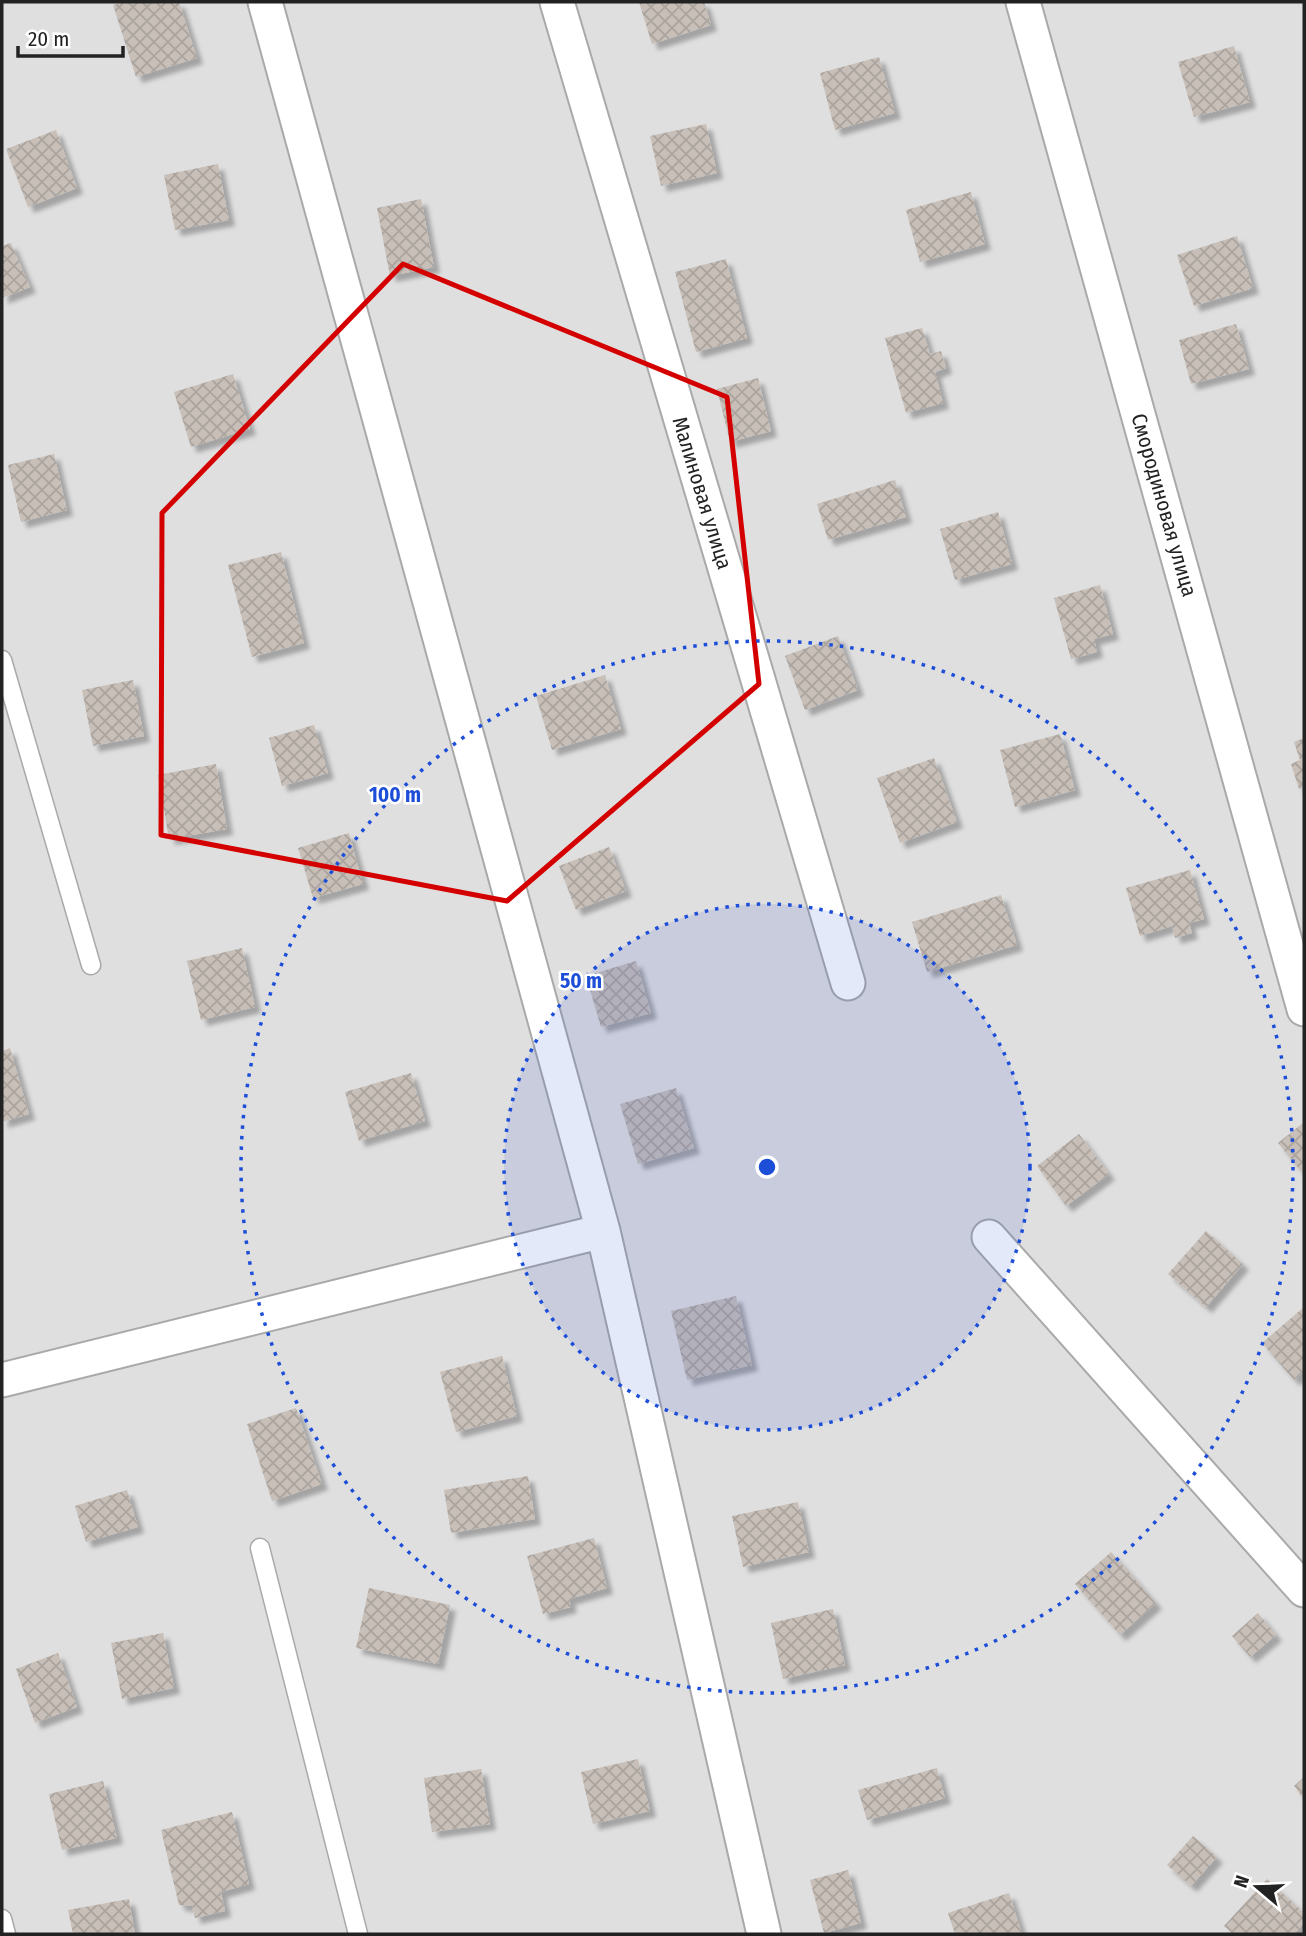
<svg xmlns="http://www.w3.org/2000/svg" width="1306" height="1936" font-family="'Fira Sans Condensed',sans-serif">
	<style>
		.residential { fill: #e0dfdf }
		.building { fill: url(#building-cross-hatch); filter: url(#shadow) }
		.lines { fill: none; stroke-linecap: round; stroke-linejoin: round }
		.service-casing { stroke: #a9a9a9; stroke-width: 21 }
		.minor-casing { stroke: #a9a9a9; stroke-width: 37 }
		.service { stroke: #fff; stroke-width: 18 }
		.minor { stroke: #fff; stroke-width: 33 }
		.marked { fill: none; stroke: #d40000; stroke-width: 5; stroke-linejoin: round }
		.ring { fill: none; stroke: #1d4ed8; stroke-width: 3.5; stroke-dasharray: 3.5 7 }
		.labels { text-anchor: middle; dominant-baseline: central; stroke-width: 5; stroke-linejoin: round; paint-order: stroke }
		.street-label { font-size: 21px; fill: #222; stroke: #fff }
		.centre { fill: #1d4ed8; stroke: #fff; stroke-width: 3.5 }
		.ring-label { font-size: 21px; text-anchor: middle; font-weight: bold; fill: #1d4ed8; stroke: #fff; stroke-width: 5; stroke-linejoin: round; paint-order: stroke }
	</style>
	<defs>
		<pattern id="building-cross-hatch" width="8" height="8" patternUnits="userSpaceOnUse" patternTransform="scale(1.75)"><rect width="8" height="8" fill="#c7bfb8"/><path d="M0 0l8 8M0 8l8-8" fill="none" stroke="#aba49e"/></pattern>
		<filter id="shadow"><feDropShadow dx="6" dy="6" stdDeviation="2" flood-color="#0004"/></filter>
	</defs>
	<rect width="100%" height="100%" fill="#f2efe9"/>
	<path class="residential" d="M 2,2 L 1304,2 L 1304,1934 L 2,1934 Z"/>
	<path class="building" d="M 124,2 L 179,2 L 197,58 L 136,77 L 113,5 Z
		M 639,2 L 704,2 L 711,25 L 652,44 Z
		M 1234,46 L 1250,102 L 1194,117 L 1178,62 Z
		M 879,57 L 895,113 L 835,130 L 820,73 Z
		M 706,124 L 717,173 L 661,186 L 650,136 Z
		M 56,130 L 77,188 L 28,207 L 6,149 Z
		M 218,164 L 229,220 L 175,230 L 164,175 Z
		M 971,192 L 985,244 L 920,262 L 906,210 Z
		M 421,199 L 434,267 L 390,276 L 377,208 Z
		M 1237,236 L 1253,288 L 1194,306 L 1177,255 Z
		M 11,243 L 30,287 L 2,298 L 2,246 Z
		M 726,259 L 747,338 L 696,352 L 675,272 Z
		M 1236,324 L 1249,369 L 1191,384 L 1179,340 Z
		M 922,328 L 930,354 L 941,351 L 946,368 L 935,372 L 943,403 L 906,413 L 885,338 Z
		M 233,374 L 250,429 L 191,447 L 174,392 Z
		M 758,378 L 771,431 L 730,442 L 717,389 Z
		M 54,454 L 67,510 L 21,522 L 8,465 Z
		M 895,480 L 906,517 L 828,540 L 817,504 Z
		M 998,512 L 1012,564 L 955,580 L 940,529 Z
		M 281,552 L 304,643 L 252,657 L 228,565 Z
		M 1100,585 L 1113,634 L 1094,639 L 1097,652 L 1071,659 L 1054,598 Z
		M 838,636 L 858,690 L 805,710 L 785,656 Z
		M 605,675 L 621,729 L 552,750 L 536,696 Z
		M 133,680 L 144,736 L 93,746 L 82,690 Z
		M 314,725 L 328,773 L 282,786 L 269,738 Z
		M 1060,734 L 1075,790 L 1015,807 L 1000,750 Z
		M 1304,738 L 1304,788 L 1299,789 L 1291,764 L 1300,760 L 1294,742 Z
		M 934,758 L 957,822 L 900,843 L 877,778 Z
		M 216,764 L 227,829 L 169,839 L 158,775 Z
		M 349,833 L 363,884 L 313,898 L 298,848 Z
		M 609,847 L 626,891 L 576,910 L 559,866 Z
		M 1190,870 L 1204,919 L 1189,923 L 1192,933 L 1175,938 L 1172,926 L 1140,936 L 1126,888 Z
		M 1001,895 L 1017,945 L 927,972 L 912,922 Z
		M 242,948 L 255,1007 L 201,1020 L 187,961 Z
		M 636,961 L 651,1013 L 601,1027 L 586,976 Z
		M 10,1048 L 29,1114 L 2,1122 L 2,1051 Z
		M 411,1073 L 425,1121 L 359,1141 L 345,1092 Z
		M 676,1088 L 694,1148 L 638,1164 L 620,1104 Z
		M 1304,1122 L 1304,1175 L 1278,1143 Z
		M 1079,1134 L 1109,1174 L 1066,1206 L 1037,1166 Z
		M 1206,1231 L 1243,1264 L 1206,1307 L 1168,1274 Z
		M 736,1296 L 752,1365 L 687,1380 L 671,1311 Z
		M 1304,1307 L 1304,1371 L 1294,1380 L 1262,1343 Z
		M 502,1356 L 517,1416 L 456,1432 L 440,1372 Z
		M 296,1408 L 322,1484 L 272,1501 L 247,1424 Z
		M 528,1476 L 535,1519 L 451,1533 L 444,1490 Z
		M 127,1490 L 138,1527 L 86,1542 L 75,1506 Z
		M 798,1502 L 809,1552 L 743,1567 L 732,1516 Z
		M 594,1538 L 607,1588 L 569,1599 L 571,1607 L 543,1614 L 527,1556 Z
		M 1111,1552 L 1156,1603 L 1120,1635 L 1075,1584 Z
		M 369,1588 L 450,1605 L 438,1664 L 356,1648 Z
		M 833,1609 L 845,1665 L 783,1679 L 771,1623 Z
		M 1258,1613 L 1276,1635 L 1250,1657 L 1232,1636 Z
		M 163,1633 L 174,1688 L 122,1699 L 111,1643 Z
		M 58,1653 L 77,1707 L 35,1723 L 16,1669 Z
		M 638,1759 L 650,1811 L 593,1824 L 581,1772 Z
		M 937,1768 L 945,1798 L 867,1820 L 858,1790 Z
		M 481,1769 L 490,1824 L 432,1832 L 424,1778 Z
		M 1304,1777 L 1304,1799 L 1294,1786 Z
		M 103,1781 L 117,1838 L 62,1850 L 49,1794 Z
		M 232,1812 L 249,1884 L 221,1892 L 225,1911 L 195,1918 L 192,1906 L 179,1905 L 161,1830 Z
		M 1193,1836 L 1217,1857 L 1191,1886 L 1167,1865 Z
		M 848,1870 L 861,1923 L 824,1933 L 810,1880 Z
		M 1267,1879 L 1304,1913 L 1304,1923 L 1294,1934 L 1233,1934 L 1224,1926 Z
		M 1009,1893 L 1022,1934 L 955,1934 L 948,1913 Z
		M 129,1899 L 135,1934 L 73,1934 L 68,1910 Z"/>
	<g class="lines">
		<g class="service-casing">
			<path id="service" d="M 2,660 L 91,965
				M 260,1548 L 358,1934
				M 2,1919 L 6,1934"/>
		</g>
		<g class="minor-casing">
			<path id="minor" d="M 265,2 L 603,1231 L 764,1934
				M 557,2 L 848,983
				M 1023,2 L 1304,1009
				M 989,1237 L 1304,1590
				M 2,1380 L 603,1231"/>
		</g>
		<use href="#service" class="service"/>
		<use href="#minor" class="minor"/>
	</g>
	<path class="marked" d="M 403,264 L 727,397 L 759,684 L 507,901 L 161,835 L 162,513 Z"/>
	<circle cx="767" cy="1167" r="263" fill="#1d4ed8" fill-opacity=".12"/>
	<g class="ring">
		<circle cx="767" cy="1167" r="263"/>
		<circle cx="767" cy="1167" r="526"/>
	</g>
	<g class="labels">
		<g class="street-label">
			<text transform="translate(702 493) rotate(73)">Малиновая улица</text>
			<text transform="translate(1164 505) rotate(74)">Смородиновая улица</text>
		</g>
	</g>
	<circle cx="767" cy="1167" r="10" class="centre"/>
	<g class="ring-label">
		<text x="395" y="802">100 m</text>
		<text x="581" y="988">50 m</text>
	</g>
	<rect width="1306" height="1936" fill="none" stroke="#222222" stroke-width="7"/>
	<g transform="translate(1257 1887) rotate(289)" stroke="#ffffff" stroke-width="5" paint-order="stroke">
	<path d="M0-5L12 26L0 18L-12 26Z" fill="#222222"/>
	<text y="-10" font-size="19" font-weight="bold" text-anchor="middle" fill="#222222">N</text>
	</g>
	<path d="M18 46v10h105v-10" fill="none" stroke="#222222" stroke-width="3.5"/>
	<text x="28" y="46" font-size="21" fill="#222222" stroke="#ffffff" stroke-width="5" paint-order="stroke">20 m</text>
</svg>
